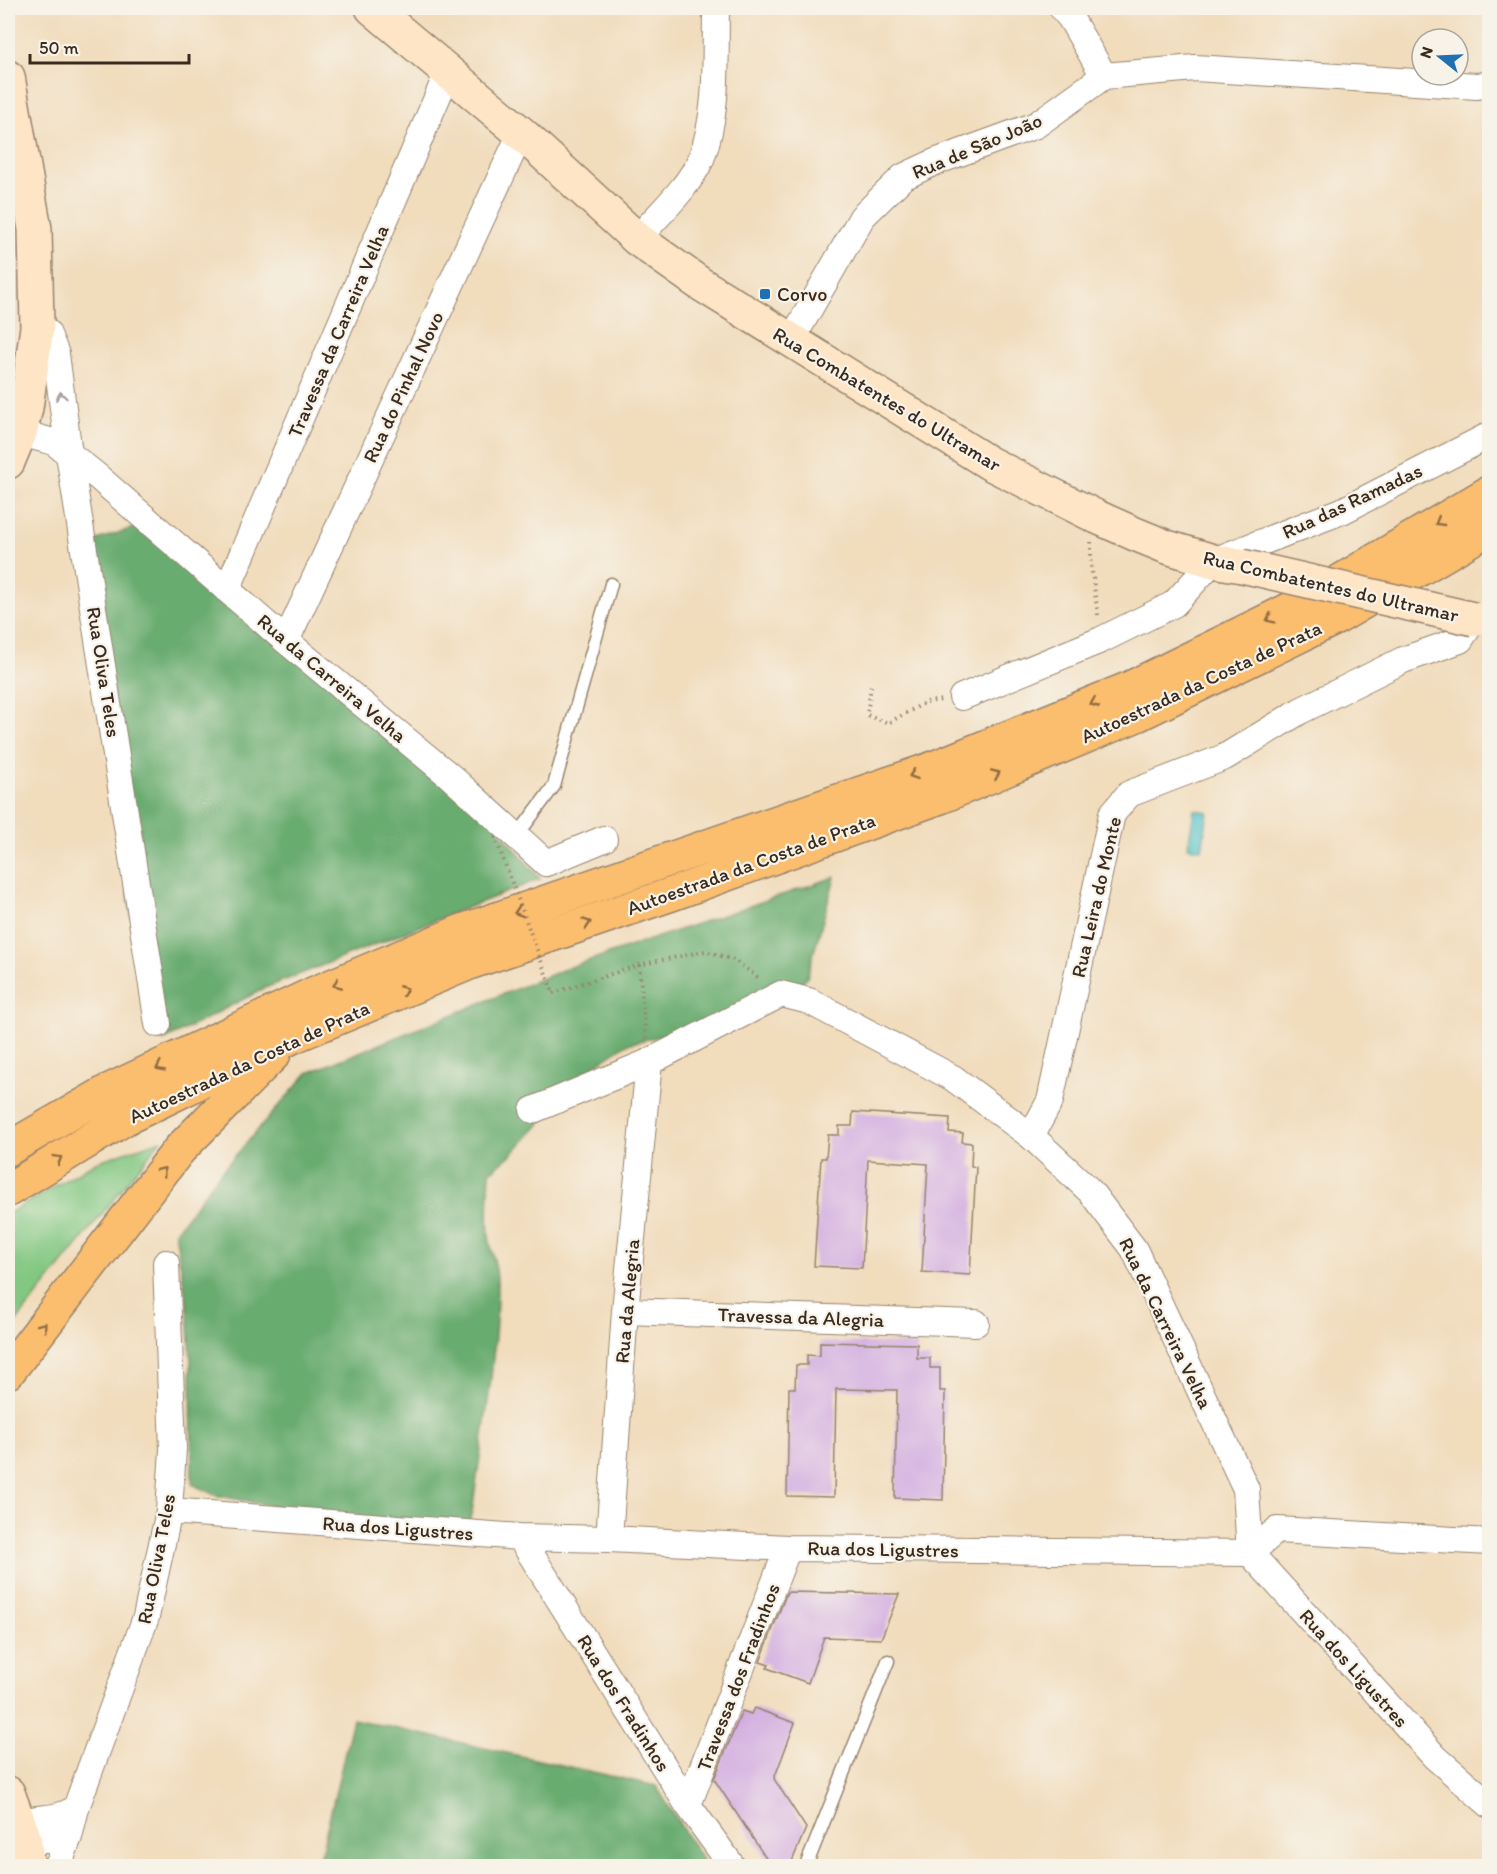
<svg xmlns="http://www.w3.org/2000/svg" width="1497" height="1874" font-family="Itim,sans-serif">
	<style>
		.green { fill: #82c782; stroke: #5e7850; stroke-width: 1.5 }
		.forest { fill: #69ac70; stroke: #526b47; stroke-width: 1.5 }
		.water { fill: #56c4cb; stroke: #487774; stroke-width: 1.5 }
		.building { fill: #d2abe1 }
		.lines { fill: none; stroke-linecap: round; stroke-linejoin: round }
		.lane-casing { stroke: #96836d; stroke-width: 15 }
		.street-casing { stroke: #96836d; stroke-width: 28 }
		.secondary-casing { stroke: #96836d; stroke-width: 36 }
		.highway-casing { stroke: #96836d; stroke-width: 36 }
		.path { stroke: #96836d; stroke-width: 4; stroke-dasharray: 1.5 4.5; stroke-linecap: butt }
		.lane { stroke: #fff; stroke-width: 12 }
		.street { stroke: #fff; stroke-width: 26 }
		.secondary { stroke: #fde5c5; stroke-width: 33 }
		.highway { stroke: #fbbd6e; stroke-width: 33 }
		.secondary-bridge-casing { stroke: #96836d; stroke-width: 36; stroke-linecap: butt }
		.path-bridge { stroke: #96836d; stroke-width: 4; stroke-dasharray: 1.5 4.5; stroke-linecap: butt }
		.secondary-bridge { stroke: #fde5c5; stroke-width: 33 }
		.oneway { stroke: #a79f9a }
		.oneway2 { stroke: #916c42 }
		.poi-dot { fill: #1f6fb2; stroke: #f7f3e8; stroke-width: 2 }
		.labels { text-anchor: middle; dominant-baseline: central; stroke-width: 4.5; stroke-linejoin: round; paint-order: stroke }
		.street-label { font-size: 20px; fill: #3b2a1e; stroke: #f7f3e8 }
		.poi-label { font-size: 20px; fill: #3b2a1e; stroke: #f7f3e8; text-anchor: start }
	</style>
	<rect width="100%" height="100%" fill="#f7f3e8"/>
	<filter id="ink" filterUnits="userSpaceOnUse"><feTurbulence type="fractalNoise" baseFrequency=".0167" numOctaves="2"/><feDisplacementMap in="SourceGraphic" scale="12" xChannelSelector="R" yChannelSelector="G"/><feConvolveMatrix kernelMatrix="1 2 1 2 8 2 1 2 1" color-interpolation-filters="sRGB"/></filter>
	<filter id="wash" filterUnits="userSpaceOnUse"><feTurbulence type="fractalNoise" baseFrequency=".008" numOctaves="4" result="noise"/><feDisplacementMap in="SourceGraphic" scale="24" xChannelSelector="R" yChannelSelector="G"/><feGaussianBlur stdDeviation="1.35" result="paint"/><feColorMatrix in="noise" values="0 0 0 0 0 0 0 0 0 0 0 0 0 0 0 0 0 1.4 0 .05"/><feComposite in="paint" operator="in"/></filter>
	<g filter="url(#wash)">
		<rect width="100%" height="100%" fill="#f1dcbc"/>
		<path class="green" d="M 161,1140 L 8,1332 L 8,1214 L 96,1162 Z"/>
		<path class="forest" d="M 148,523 L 447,768 L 540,879 L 265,988 L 163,1041 L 142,994 L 82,545 Z
			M 835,877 L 807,977 L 787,995 L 697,1027 L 627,1044 L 591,1068 L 513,1153 L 490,1172 C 489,1193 487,1215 489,1236 C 491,1253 498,1267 497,1285 C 497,1362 482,1437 472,1513 L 467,1529 L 288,1509 L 215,1495 L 192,1484 L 191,1362 L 188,1309 L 175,1232 L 220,1173 L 308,1073 L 570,967 Z
			M 353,1719 L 656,1786 L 706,1866 L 318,1866 Z"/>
		<path class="water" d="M 1194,810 L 1208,812 L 1202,849 L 1188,847 Z"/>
		<g id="blocks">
			<path class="building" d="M 853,1112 L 950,1118 L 949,1132 L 963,1133 L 962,1142 L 972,1143 L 971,1166 L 976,1167 L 970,1275 L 922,1272 L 928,1164 L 868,1160 L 862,1268 L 814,1266 L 821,1158 L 826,1158 L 828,1135 L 839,1135 L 839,1126 L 852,1126 Z
				M 820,1342 L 917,1344 L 917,1358 L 930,1358 L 930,1368 L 940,1368 L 940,1391 L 945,1391 L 943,1500 L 895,1498 L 897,1390 L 836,1389 L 834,1497 L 787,1496 L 789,1388 L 795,1388 L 796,1365 L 807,1365 L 807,1355 L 820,1356 Z
				M 787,1592 L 899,1594 L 881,1639 L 824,1637 L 808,1683 L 767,1668 L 769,1665 L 760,1662 Z
				M 754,1708 L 795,1723 L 774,1779 L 806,1828 L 790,1866 L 771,1866 L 714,1779 L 742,1711 L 751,1714 Z"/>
		</g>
	</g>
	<g filter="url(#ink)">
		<use href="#blocks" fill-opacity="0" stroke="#96836d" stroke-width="1.5"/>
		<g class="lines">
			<g class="lane-casing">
				<path id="lane" d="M 516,837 L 554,786 L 611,584
					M 806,1866 L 888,1661"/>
			</g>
			<g class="street-casing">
				<path id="street" d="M 1062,8 L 1071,19 L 1104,76
					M 637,239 C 657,216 689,187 701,159 C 719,112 715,58 716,8
					M 37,327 L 47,332 L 56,354 L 69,454 L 158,1024
					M 791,341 L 862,217 L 903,177 L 935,162 L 1036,125 L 1104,76 L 1195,68 L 1477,86 L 1490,84
					M 20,433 L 54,442 L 98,477 L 286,641 L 451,777 L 546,863 L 604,839
					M 227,590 L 448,72
					M 286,641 L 521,133
					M 962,697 L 1101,640 L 1174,604 L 1213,561 L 1342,511 L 1490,435
					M 533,1110 L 649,1062 L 781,994 L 809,1001 L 953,1078 L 1031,1136 L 1090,1191 L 1134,1249 L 1246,1489 L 1250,1553
					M 1031,1136 L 1050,1101 L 1112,814 L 1129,794 L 1225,757 L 1300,711 L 1403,660 L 1460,640 L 1474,619
					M 625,1311 L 976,1323
					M 169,1511 L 520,1537 L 609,1539 L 788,1548 L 1250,1553 L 1435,1757 L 1490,1805
					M 520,1537 L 688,1805 L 732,1866
					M 609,1539 L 625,1311 L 649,1062
					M 1250,1553 L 1277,1530 L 1490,1542
					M 688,1805 L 788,1548
					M 19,1824 C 41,1814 54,1823 76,1808
					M 24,1842 L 53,1839 L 71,1828
					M 58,1866 L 69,1837 L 76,1808 L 146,1617 L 169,1511 L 173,1449 L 166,1263"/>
			</g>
			<g class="secondary-casing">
				<path id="secondary" d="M 372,8 L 521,133 L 637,239 L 699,283 L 989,463 L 1097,517 L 1135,534 L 1167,547 L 1213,561 L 1242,566
					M 8,77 L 35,229 L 37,327 L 26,408 L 20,433 L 8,462
					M 8,1793 L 24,1837 L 28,1866"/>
			</g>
			<g class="highway-casing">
				<path id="highway" d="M 8,1149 L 110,1090 L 315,993 L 462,931 L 931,769 L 1130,688 L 1307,601 L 1490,492
					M 8,1190 L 126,1118 L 292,1037 L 472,962 L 672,894 L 943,796 L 1137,715 L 1338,617 L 1490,528
					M 8,1372 L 179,1150 L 274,1054"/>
			</g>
			<path class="path" d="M 1091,542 L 1091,565 L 1098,615
				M 871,686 L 867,715 L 888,723 L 926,702 L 942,700
				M 639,965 L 646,1039
				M 553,993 L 639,965 L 705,951 L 734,960 L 760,979"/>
			<use href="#lane" class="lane"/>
			<use href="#street" class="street"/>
			<use href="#secondary" class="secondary"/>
			<use href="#highway" class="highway"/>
			<g class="secondary-bridge-casing">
				<path id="secondary-bridge" d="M 1242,566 L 1474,619"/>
			</g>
			<path class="path-bridge" d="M 495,837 L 553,993"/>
			<use href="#secondary-bridge" class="secondary-bridge"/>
		</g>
		<defs><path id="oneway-chevron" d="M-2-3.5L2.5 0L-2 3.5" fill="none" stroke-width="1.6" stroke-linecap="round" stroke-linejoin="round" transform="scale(1.5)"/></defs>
		<use class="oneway" href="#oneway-chevron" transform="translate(61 396) rotate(-98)"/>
		<g class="oneway2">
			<use href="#oneway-chevron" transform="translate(1439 522) rotate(149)"/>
			<use href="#oneway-chevron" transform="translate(1270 619) rotate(154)"/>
			<use href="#oneway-chevron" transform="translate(1094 703) rotate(158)"/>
			<use href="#oneway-chevron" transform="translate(996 774) rotate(-23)"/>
			<use href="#oneway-chevron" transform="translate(913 775) rotate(161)"/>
			<use href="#oneway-chevron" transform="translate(518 912) rotate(161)"/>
			<use href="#oneway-chevron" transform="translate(587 923) rotate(-19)"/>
			<use href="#oneway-chevron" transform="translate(337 984) rotate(157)"/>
			<use href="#oneway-chevron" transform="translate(404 990) rotate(-22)"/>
			<use href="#oneway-chevron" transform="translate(160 1067) rotate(155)"/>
			<use href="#oneway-chevron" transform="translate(58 1159) rotate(-31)"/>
			<use href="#oneway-chevron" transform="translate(162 1171) rotate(-52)"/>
			<use href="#oneway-chevron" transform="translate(43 1326) rotate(-52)"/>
		</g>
	</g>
	<rect class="poi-dot" x="759" y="288" width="12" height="12" rx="3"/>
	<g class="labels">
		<g class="street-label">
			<text transform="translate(977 146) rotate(-23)">Rua de São João</text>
			<text transform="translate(338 331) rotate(-67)">Travessa da Carreira Velha</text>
			<text transform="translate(403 387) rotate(-65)">Rua do Pinhal Novo</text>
			<text transform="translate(887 399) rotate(31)">Rua Combatentes do Ultramar</text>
			<text transform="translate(1352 501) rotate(-25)">Rua das Ramadas</text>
			<text transform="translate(1331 586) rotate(13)">Rua Combatentes do Ultramar</text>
			<text transform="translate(104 672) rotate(81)">Rua Oliva Teles</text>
			<text transform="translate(332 678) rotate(40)">Rua da Carreira Velha</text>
			<text transform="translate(1201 682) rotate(-25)">Autoestrada da Costa de Prata</text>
			<text transform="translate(751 864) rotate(-20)">Autoestrada da Costa de Prata</text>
			<text transform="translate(1096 897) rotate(-77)">Rua Leira do Monte</text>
			<text transform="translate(249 1062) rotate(-25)">Autoestrada da Costa de Prata</text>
			<text transform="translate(627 1301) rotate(-85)">Rua da Alegria</text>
			<text transform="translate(801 1317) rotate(2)">Travessa da Alegria</text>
			<text transform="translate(1166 1323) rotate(64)">Rua da Carreira Velha</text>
			<text transform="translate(398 1528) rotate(4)">Rua dos Ligustres</text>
			<text transform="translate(883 1549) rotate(1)">Rua dos Ligustres</text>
			<text transform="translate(156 1559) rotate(-79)">Rua Oliva Teles</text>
			<text transform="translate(1354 1668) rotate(48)">Rua dos Ligustres</text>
			<text transform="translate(738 1677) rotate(-69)">Travessa dos Fradinhos</text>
			<text transform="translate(624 1703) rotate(58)">Rua dos Fradinhos</text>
		</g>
		<g class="poi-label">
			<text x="777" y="294">Corvo</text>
		</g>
	</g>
	<rect width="1497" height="1874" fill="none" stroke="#f7f3e8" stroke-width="30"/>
	<g transform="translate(1440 57) rotate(288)"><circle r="28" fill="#f7f3e8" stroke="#aca397" stroke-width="1.5"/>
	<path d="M0-4.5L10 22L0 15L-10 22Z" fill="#1f6fb2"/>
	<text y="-9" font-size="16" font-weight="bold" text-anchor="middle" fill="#3b2a1e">N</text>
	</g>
	<path d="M30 54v9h159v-9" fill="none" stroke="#3b2a1e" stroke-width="3"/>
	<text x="39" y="54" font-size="18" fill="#3b2a1e" stroke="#f7f3e8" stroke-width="4.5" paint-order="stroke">50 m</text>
</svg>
